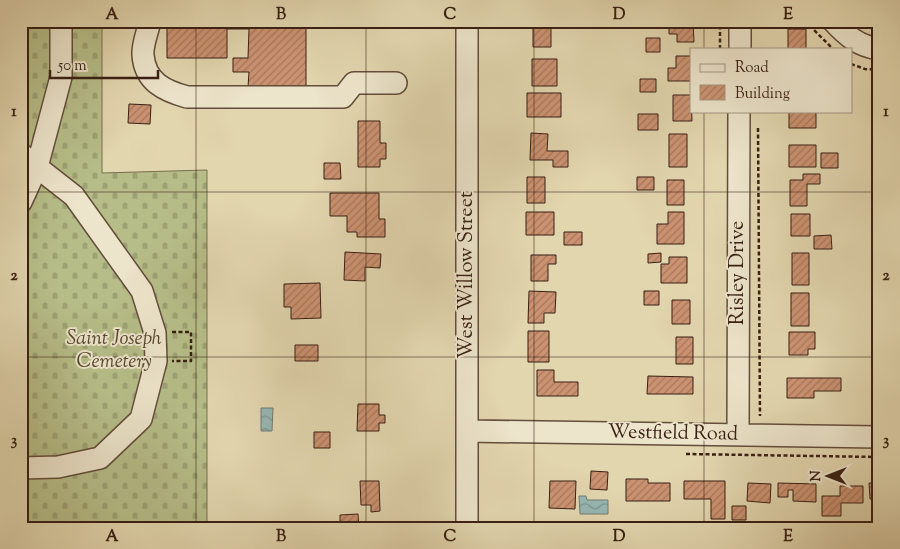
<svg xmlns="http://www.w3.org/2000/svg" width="900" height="549" font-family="'Sorts Mill Goudy',serif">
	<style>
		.cemetery { fill: url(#cemetery-stones); stroke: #786e4e }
		.water { fill: url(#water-waves); stroke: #717a73 }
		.building { fill: url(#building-hatch); stroke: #391f14 }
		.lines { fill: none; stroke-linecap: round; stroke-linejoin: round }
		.minor-casing { stroke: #634d3b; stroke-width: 24 }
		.path { stroke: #391f14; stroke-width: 2.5; stroke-dasharray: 4 2.5; stroke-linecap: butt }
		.minor { stroke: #ece4cb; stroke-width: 21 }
		.grid { fill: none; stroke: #391f14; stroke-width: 1; stroke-opacity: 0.55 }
		.labels { text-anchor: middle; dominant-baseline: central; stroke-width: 4; stroke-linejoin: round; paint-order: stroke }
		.street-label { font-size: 20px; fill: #391f14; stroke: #ece4cb }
		.park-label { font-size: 20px; font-style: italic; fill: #584631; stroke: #ece4cb }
		.neatline { fill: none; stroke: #391f14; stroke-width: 2 }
		.grid-label { font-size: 16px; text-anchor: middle; font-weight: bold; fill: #391f14 }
	</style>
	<defs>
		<pattern id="cemetery-stones" width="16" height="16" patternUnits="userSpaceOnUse" patternTransform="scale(1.25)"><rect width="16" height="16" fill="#b6bd88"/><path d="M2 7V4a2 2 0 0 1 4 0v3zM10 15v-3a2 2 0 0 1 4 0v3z" fill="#9da274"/></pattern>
		<pattern id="water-waves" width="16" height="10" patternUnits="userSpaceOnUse" patternTransform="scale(1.25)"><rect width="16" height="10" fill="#96b7b3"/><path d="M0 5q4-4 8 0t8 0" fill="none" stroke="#7b9490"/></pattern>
		<pattern id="building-hatch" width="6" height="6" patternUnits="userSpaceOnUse" patternTransform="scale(1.25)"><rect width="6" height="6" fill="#cc9372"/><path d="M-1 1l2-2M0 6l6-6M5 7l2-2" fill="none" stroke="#a7775c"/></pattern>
	</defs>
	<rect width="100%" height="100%" fill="#e2d6af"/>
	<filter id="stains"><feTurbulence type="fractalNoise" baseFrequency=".004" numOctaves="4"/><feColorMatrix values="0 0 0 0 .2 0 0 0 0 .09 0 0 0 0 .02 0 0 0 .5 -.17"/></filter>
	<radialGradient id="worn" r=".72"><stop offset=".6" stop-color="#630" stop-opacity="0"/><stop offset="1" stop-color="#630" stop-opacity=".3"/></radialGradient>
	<path class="cemetery" d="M 21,21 L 102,21 L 102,173 L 207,170 L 207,528 L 21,528 Z"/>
	<path class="water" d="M 261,408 L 273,408 L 272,431 L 261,431 Z
		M 579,496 L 586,496 L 587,500 L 608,500 L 608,514 L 580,514 Z"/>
	<path class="building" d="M 167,21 L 306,21 L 306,87 L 248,87 L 249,72 L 233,72 L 233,58 L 248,58 L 249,29 L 227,29 L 227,58 L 167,58 Z
		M 533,21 L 564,21 L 564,25 L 551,25 L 551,47 L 533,47 Z
		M 669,21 L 693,21 L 694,42 L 677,42 L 677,34 L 669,34 Z
		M 788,29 L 806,29 L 806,49 L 788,49 Z
		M 646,38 L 660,38 L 660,52 L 646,52 Z
		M 676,56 L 691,56 L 691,81 L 668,81 L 668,68 L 676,68 Z
		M 532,59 L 557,59 L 557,86 L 532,86 Z
		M 640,79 L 656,79 L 656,92 L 640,92 Z
		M 527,93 L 561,93 L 561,117 L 527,117 Z
		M 673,95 L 691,95 L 692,121 L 673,121 Z
		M 129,104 L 151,105 L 150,124 L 128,123 Z
		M 789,111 L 816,111 L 816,128 L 789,128 Z
		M 638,114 L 658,114 L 658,130 L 638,130 Z
		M 358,121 L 380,121 L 380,143 L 386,143 L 386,159 L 380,159 L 380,167 L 358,167 Z
		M 531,133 L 548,134 L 547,151 L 568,151 L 568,167 L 553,167 L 553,160 L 530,160 Z
		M 669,134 L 687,134 L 687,167 L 669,167 Z
		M 789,145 L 816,145 L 816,167 L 789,167 Z
		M 821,153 L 838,153 L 838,168 L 821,168 Z
		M 324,163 L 340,163 L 341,179 L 324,179 Z
		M 803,174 L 820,174 L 820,184 L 807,184 L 807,206 L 790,206 L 790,180 L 803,180 Z
		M 527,177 L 545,177 L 545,203 L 527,203 Z
		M 637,177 L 654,177 L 654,190 L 637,190 Z
		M 667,180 L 684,180 L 684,205 L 667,205 Z
		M 330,193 L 379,193 L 379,219 L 385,219 L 385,237 L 357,237 L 357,232 L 347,232 L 347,216 L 330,216 Z
		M 526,212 L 554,212 L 554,235 L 526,235 Z
		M 668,212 L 684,212 L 684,244 L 657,244 L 657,224 L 668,224 Z
		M 791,214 L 810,214 L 810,236 L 791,236 Z
		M 564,232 L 582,232 L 582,245 L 564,245 Z
		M 831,235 L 832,249 L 814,249 L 814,236 Z
		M 345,252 L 381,254 L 380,268 L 365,267 L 365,281 L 344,280 Z
		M 661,253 L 661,262 L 648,263 L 648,254 Z
		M 792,253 L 809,253 L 809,285 L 792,285 Z
		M 531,255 L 556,255 L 556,264 L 548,264 L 548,281 L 531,281 Z
		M 669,257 L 687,257 L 687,283 L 661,283 L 661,264 L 669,264 Z
		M 320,283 L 321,318 L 291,319 L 291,307 L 284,307 L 284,284 Z
		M 529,291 L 556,292 L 555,313 L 544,313 L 544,323 L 528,323 Z
		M 644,291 L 659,291 L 659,305 L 644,305 Z
		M 791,293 L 809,293 L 809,326 L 791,326 Z
		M 672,300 L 690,300 L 690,324 L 672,324 Z
		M 528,331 L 549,331 L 549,362 L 528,362 Z
		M 789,332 L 815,332 L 815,349 L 808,349 L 808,355 L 789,355 Z
		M 676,337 L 693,337 L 693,364 L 676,364 Z
		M 295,345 L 318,345 L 318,361 L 295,361 Z
		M 537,370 L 554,370 L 554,382 L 578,382 L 578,396 L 537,396 Z
		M 648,376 L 693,377 L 693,394 L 647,394 Z
		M 787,378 L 841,378 L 841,391 L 814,391 L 814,398 L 787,398 Z
		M 358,404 L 379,404 L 379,415 L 385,415 L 385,423 L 379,423 L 379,431 L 357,431 Z
		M 314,432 L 330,432 L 330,448 L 314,448 Z
		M 591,471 L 608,472 L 607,490 L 590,489 Z
		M 626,479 L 648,479 L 648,483 L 670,483 L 670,501 L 626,501 Z
		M 360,481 L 379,481 L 380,511 L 371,512 L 371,505 L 361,505 Z
		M 550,481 L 576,481 L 575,509 L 549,508 Z
		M 684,481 L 725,481 L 725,519 L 711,519 L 711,499 L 684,499 Z
		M 748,483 L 771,484 L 770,503 L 747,501 Z
		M 778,483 L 816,484 L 816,502 L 793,501 L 793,490 L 788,490 L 788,497 L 778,497 Z
		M 869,483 L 879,483 L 879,499 L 870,499 Z
		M 840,486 L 863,486 L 863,503 L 841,503 L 841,516 L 822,516 L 822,496 L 840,496 Z
		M 732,506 L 746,506 L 746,520 L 732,520 Z
		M 358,514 L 359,528 L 340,528 L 340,515 Z"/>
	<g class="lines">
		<g class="minor-casing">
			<path id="minor" d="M 150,21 C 148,31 142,45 143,55 C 145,82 165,91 187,97 L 343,97 L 354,83 L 396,83
				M 467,21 L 467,528
				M 833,21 C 847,36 858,46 879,49
				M 740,49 L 740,21
				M 21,154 L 37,167 L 21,202
				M 467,431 L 879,437
				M 738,435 L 739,111
				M 21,468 L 58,467 L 100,458 L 141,419 L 156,361 L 155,333 L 142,291 L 74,196 L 37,167 L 61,77 L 61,21"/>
		</g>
		<path class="path" d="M 805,21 L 833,49
			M 720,49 L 720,21
			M 851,64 L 865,69 L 879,70
			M 758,128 L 760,416
			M 172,332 L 191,332 L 191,361 L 172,361
			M 686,454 L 879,457"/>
		<use href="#minor" class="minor"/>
	</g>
	<path class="grid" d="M 196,21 L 196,528M 366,21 L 366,528M 534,21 L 534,528M 704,21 L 704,49M 704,111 L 704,528M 21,192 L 879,192M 21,357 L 879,357"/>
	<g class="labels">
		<g class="street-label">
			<text transform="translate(738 273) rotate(-90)">Risley Drive</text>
			<text transform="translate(467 275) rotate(-90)">West Willow Street</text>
			<text transform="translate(673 434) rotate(1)">Westfield Road</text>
		</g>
		<g class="park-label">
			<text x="114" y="339">Saint Joseph<tspan x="114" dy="23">Cemetery</tspan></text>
		</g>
	</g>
	<rect width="900" height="549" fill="none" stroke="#e2d6af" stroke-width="55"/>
	<rect x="690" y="48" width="162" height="65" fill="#ece4cb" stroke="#a49582"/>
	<rect x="700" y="64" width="25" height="8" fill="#ece4cb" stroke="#a49582"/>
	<text x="735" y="72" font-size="15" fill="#391f14">Road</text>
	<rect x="700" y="85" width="25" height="15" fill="url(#building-hatch)" stroke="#a49582"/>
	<text x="735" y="98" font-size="15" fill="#391f14">Building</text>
	<g transform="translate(828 476) rotate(270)" stroke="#ece4cb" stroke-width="4" paint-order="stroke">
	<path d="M0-4L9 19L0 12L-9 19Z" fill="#391f14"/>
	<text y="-8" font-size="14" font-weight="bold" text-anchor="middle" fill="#391f14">N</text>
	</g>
	<path d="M50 70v8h108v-8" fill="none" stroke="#391f14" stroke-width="2.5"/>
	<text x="58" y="70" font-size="15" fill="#391f14" stroke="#ece4cb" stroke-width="4" paint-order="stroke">50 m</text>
	<rect x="28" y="28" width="844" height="494" class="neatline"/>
	<g class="grid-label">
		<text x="112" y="19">A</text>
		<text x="281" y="19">B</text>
		<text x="450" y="19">C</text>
		<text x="619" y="19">D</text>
		<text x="788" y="19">E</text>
		<text x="14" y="116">1</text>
		<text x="886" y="116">1</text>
		<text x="14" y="280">2</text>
		<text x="886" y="280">2</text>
		<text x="14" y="445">3</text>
		<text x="886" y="445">3</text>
		<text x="112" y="541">A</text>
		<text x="281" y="541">B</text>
		<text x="450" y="541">C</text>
		<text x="619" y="541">D</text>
		<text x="788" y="541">E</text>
	</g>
	<rect width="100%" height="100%" filter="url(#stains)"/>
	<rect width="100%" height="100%" fill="url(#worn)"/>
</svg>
